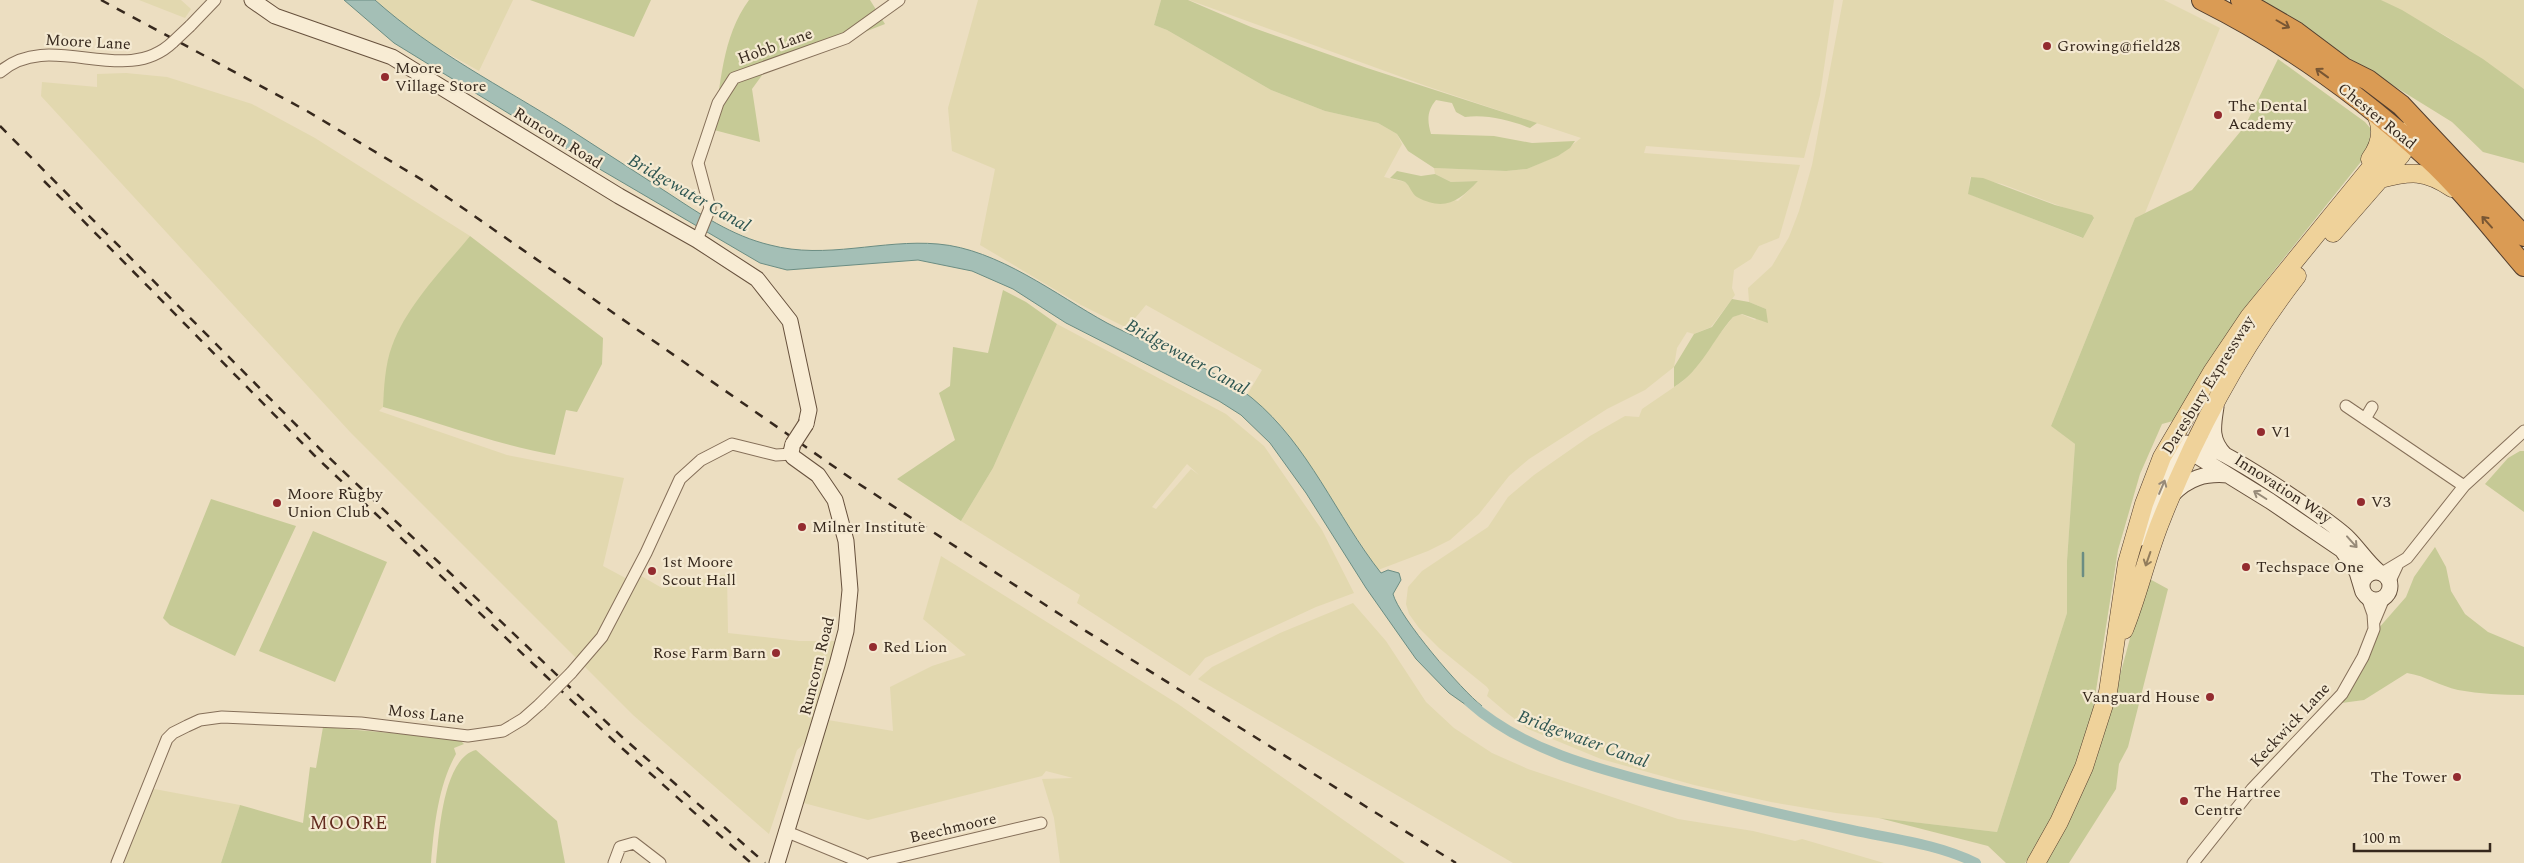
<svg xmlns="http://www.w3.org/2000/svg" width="2524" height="863" font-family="Spectral,serif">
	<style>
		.farmland { fill: #e2d8af; fill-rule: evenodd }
		.green { fill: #c6ca96 }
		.water { fill: #a4bfb6; stroke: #6b8d83 }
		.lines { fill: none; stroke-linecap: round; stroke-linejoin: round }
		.stream { stroke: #6b8d83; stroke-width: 2.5 }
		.canal { stroke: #a4bfb6; stroke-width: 10 }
		.street-casing { stroke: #856f59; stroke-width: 13 }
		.secondary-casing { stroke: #67513d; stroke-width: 17 }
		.primary-casing { stroke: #533e2e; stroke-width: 19 }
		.highway-casing { stroke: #533e2e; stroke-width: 22 }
		.street { stroke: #f8ecd4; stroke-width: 11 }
		.secondary { stroke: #f8ecd4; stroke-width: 15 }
		.primary { stroke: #efd29a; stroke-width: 18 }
		.highway { stroke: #da9b54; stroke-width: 20 }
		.rail { stroke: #36281d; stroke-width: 2.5; stroke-dasharray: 9 9; stroke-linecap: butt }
		.street-bridge-casing { stroke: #856f59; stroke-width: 13; stroke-linecap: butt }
		.secondary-bridge-casing { stroke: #67513d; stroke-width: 17; stroke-linecap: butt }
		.street-bridge { stroke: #f8ecd4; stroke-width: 11 }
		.secondary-bridge { stroke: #f8ecd4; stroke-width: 15 }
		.oneway { stroke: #785633 }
		.oneway2 { stroke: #978a78 }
		.oneway3 { stroke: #927d5c }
		.poi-dot { fill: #932b2f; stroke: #f4e9d1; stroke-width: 2 }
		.labels { text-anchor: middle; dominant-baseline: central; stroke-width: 4.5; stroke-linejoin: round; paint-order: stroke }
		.street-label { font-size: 16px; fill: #36281d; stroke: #f4e9d1 }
		.poi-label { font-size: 16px; fill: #36281d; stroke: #f4e9d1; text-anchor: start }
		.water-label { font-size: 18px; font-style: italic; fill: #2d5551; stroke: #f4e9d1 }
		.quarter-label { font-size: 19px; letter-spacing: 1px; fill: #612a1e; stroke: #f4e9d1 }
	</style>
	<rect width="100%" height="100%" fill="#ecdec1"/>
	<path class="farmland" d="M 139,0 L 181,0 L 191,9 L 185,18 Z
		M 376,0 L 513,0 L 479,71 L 424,40 L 403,25 Z
		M 978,0 L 1161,0 L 1154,25 L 1167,30 L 1271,90 L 1325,111 L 1378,123 L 1397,134 L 1402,144 L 1384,177 L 1405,182 L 1413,191 L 1458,201 L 1478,181 L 1451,182 L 1435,174 L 1434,168 L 1506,171 L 1527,169 L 1561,154 L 1581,138 L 1429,87 L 1189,0 L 1834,0 L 1820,95 L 1804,158 L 1646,146 L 1644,153 L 1800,165 L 1779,238 L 1759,246 L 1751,259 L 1734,270 L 1732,288 L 1735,295 L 1711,327 L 1694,334 L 1687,332 L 1677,348 L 1674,367 L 1645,390 L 1607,409 L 1529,459 L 1509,476 L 1479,514 L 1450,540 L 1428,551 L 1378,570 L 1288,434 L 1275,419 L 1247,395 L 1262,370 L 1146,305 L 1127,328 L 1081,305 L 980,245 L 995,169 L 952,151 L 948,108 Z
		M 1843,0 L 2164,0 L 2220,28 L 2145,213 L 2135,218 L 2051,426 L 2075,444 L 2067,561 L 2067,613 L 1997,832 L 1836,813 L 1771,802 L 1694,785 L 1601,759 L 1528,729 L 1507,713 L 1487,696 L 1489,690 L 1487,687 L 1439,648 L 1419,628 L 1409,614 L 1406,604 L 1408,587 L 1422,571 L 1488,527 L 1508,497 L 1534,475 L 1590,436 L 1625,416 L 1639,417 L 1642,409 L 1683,381 L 1733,317 L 1741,314 L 1755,320 L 1766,309 L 1749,302 L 1748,288 L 1772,266 L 1789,237 L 1799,211 L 1812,165 ZM 1970,177 L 2002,184 L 2094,219 L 2082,238 L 1969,194 Z
		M 2381,0 L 2524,0 L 2524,89 L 2448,37 Z
		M 126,73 L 167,77 L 252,104 L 315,138 L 470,236 L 416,303 L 384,393 L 383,407 L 379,411 L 507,455 L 624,478 L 603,566 L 631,581 L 636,573 L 662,588 L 727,574 L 728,633 L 799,641 L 836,641 L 825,689 L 805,743 L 797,750 L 769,834 L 633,715 L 351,433 L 41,96 L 42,82 L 97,87 L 97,74 Z
		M 1057,324 L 1226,414 L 1264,446 L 1322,530 L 1354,593 L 1316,607 L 1205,658 L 1190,676 L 1077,603 L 1080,595 L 961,521 L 993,468 ZM 1187,464 L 1199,475 L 1191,469 L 1156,509 L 1152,507 Z
		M 941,556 L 1178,704 L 1405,863 L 1060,863 L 1054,818 L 1042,779 L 1073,778 L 1046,771 L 1042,776 L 868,820 L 796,801 L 822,719 L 893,731 L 890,687 L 932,666 L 966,655 L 923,619 Z
		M 1353,603 L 1386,641 L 1426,702 L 1454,728 L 1492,753 L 1528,769 L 1678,819 L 1753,831 L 1795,841 L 1802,839 L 1884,863 L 1513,863 L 1198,679 L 1212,667 L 1280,633 Z
		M 149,788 L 240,805 L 221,863 L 117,863 Z"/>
	<path class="green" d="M 530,0 L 651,0 L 634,37 Z
		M 749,0 L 870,0 L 885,24 L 765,71 L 752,89 L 760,142 L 714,130 C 720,87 722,36 749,0 Z
		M 1161,0 L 1188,0 L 1251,27 L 1367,68 L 1537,123 L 1530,128 C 1510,120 1486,114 1465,117 L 1456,112 L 1452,103 L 1436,100 C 1427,111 1427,120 1431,134 L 1494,136 L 1532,143 L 1575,141 L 1570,148 L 1558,156 L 1527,169 L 1506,171 L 1434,168 L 1408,151 L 1397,134 L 1378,123 L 1325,111 L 1271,90 L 1167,30 L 1154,25 Z
		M 2255,0 L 2381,0 L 2402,10 L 2483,59 L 2524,89 L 2524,163 L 2483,152 L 2452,122 Z
		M 2278,59 L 2365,122 L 2371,129 L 2368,153 L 2260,288 L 2173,421 L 2162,424 L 2140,474 L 2118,550 L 2084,767 L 2059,822 L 2025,863 L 2006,863 L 1988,846 L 1879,818 L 1997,832 L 2067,613 L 2067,561 L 2075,444 L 2051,426 L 2135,218 L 2192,190 L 2245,126 Z
		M 1397,171 L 1421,176 L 1435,174 L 1451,182 L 1478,181 C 1459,201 1445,212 1417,197 C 1412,194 1410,186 1405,182 C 1401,180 1394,179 1390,178 Z
		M 1971,177 L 1983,178 L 2055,205 L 2092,215 L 2094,218 L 2083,238 L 1968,194 Z
		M 470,236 L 603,338 L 602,364 L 577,412 L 566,410 L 555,455 C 497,445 441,423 383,407 C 384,388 385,364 392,346 C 407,305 443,269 470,236 Z
		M 1003,290 L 1026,302 L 1057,324 L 993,468 L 961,521 L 897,479 L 955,440 L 939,393 L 950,386 L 953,347 L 988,353 Z
		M 1732,299 L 1749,302 L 1766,309 L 1768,323 L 1742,314 L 1733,317 C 1713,339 1701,371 1674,387 L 1674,367 L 1694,334 L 1712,327 Z
		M 2520,451 L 2524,451 L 2524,512 L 2485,484 L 2508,458 Z
		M 211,499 L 296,526 L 235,656 L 170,625 L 163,618 Z
		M 313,531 L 387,562 L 335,682 L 259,651 Z
		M 2435,547 L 2446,567 L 2451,591 L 2465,614 L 2488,632 L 2524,647 L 2524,695 C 2502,695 2480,694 2458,690 C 2440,686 2426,676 2407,673 L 2364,700 L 2334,704 L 2370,638 L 2406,597 L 2414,577 Z
		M 2146,577 L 2168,589 L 2128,747 L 2119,764 L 2116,789 L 2069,863 L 2046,863 C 2099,770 2119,679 2146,577 Z
		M 323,727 L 459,739 L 464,744 L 454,748 L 456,754 C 438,786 434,827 431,863 L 221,863 L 240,805 L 303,823 L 310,767 L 316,768 Z
		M 476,750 L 557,821 L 565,863 L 436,863 C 439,834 443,758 476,750 Z"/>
	<path class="water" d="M 344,0 L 375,0 C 433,52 501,86 566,127 C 600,149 634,171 668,193 C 700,214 732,236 770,245 C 826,260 882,239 938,244 C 998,249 1056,295 1107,323 C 1153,347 1212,366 1252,398 C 1309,445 1336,516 1381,573 L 1388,570 L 1399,573 L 1401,580 L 1393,594 C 1399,617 1462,691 1482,706 L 1476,712 L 1449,693 L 1416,659 L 1366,588 L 1306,493 L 1270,443 L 1241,415 L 1219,401 L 1066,323 L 1013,289 L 972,271 L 918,260 L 787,270 L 760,263 L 591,164 L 394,43 Z"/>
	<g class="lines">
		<path class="stream" d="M 2083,576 L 2083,553"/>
		<path class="canal" d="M 1469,702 C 1523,751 1602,770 1672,788 C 1732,803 1792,817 1852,830 C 1893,839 1938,844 1976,863"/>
		<g class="street-casing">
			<path id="street" d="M 190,26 L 215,0
				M 0,72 C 50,28 124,89 173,42
				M 697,240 L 710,208 L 698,163 L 718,103 L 734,78 L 846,38 L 899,0
				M 2346,406 L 2464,486
				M 2365,419 L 2372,407
				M 2382,573 L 2407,558 L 2464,486 L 2524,431
				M 2390,581 L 2397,566
				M 2374,622 L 2384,598
				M 571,673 L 602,637 L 646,553 L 680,479 L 701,460 L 732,444 L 776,455 L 792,454
				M 785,831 L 863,863
				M 117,863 L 167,739 L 173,733 L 187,726 L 200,720 L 222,717 L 361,723 L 468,736 L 503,731 L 523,719 L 540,704
				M 614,863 L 620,847 L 634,843 L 660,863
				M 872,863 L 1041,823
				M 2193,863 L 2252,789 L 2342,694 L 2363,657 L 2374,629 L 2373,614 L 2367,597"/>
		</g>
		<g class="secondary-casing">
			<path id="secondary" d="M 252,0 L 275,16 L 392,57 L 619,196 L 697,240 L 757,279 L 790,321 L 809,410 L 806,424
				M 2216,407 C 2213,426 2210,440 2225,455
				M 2186,443 L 2197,456 L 2270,501 L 2342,550 L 2357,572 L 2363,592
				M 2172,495 C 2188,478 2205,473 2228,475
				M 2140,538 L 2176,455 C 2181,449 2186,444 2195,443 C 2215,442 2330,520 2348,538 C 2359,549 2367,562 2379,572
				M2362 586a14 14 0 1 1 28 0a14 14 0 1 1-28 0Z
				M 777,863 L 837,665 L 846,631 L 850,590 L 846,541 L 835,500 L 818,475 L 793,457 L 791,452 L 793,444"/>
		</g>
		<g class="primary-casing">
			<path id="primary" d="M 2370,159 C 2381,144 2384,129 2375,113
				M 2380,179 C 2411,171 2425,170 2452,188
				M 2333,233 L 2401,155 L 2409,142 L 2410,130
				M 2124,630 C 2139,593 2147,554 2162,518 C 2196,432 2240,349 2297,276
				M 2036,863 L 2059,822 L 2084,767 L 2108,692 L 2127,563 L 2144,504 L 2162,457 L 2212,372 L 2249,317 L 2399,133 L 2412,130"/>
		</g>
		<g class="highway-casing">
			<path id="highway" d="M 2202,0 C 2284,41 2361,96 2428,158 C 2463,190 2493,230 2524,266
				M 2241,0 L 2296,32 L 2344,68 L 2368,80 L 2401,105 L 2524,236"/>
		</g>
		<use href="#street" class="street"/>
		<use href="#secondary" class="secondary"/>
		<use href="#primary" class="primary"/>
		<use href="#highway" class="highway"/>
		<path class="rail" d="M 101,0 L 307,111 L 424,181 L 859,484 L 1081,628 L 1456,863
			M 0,126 L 320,449 L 621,736 L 765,863
			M 44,181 L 314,455 L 615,742 L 751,863"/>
		<g class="street-bridge-casing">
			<path id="street-bridge" d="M 173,42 L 190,26
				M 540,704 L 571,673"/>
		</g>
		<g class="secondary-bridge-casing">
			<path id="secondary-bridge" d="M 793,444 L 806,424"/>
		</g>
		<use href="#street-bridge" class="street-bridge"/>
		<use href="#secondary-bridge" class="secondary-bridge"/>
	</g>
	<defs><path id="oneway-shaft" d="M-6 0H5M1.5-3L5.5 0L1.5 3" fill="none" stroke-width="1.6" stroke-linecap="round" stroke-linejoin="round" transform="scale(1.25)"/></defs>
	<g class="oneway">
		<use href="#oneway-shaft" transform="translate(2283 24) rotate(30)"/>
		<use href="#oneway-shaft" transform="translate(2322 73) rotate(-144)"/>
		<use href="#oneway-shaft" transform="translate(2487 222) rotate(-132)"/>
	</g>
	<g class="oneway2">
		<use href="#oneway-shaft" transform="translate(2162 487) rotate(-67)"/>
		<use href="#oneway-shaft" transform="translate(2260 495) rotate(-148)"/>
		<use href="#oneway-shaft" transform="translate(2352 542) rotate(48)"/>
	</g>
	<use class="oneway3" href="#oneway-shaft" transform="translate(2148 559) rotate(109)"/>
	<g class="poi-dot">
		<circle cx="2047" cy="46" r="5"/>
		<circle cx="385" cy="77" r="5"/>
		<circle cx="2218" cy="115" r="5"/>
		<circle cx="2261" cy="432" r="5"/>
		<circle cx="2361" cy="502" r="5"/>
		<circle cx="277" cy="503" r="5"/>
		<circle cx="802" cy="527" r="5"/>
		<circle cx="2246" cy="567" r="5"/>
		<circle cx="652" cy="571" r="5"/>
		<circle cx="873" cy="647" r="5"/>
		<circle cx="776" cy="653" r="5"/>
		<circle cx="2210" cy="697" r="5"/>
		<circle cx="2457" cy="777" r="5"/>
		<circle cx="2184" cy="801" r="5"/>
	</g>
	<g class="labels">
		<g class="street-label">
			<text transform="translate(88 42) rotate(3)">Moore Lane</text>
			<text transform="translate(775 46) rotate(-20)">Hobb Lane</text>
			<text transform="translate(2377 116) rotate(39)">Chester Road</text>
			<text transform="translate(558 138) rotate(32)">Runcorn Road</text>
			<text transform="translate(2208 385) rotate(-58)">Daresbury Expressway</text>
			<text transform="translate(2283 489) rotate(33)">Innovation Way</text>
			<text transform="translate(817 666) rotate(-76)">Runcorn Road</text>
			<text transform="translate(426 714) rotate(6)">Moss Lane</text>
			<text transform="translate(2290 725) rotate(-47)">Keckwick Lane</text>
			<text transform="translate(953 828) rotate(-13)">Beechmoore</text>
		</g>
		<g class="poi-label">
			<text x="2057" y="46">Growing@field28</text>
			<text x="395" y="68">Moore<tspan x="395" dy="18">Village Store</tspan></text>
			<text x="2228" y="106">The Dental<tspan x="2228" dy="18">Academy</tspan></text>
			<text x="2271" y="432">V1</text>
			<text x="287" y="494">Moore Rugby<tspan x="287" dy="18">Union Club</tspan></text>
			<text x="2371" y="502">V3</text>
			<text x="812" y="527">Milner Institute</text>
			<text x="662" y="562">1st Moore<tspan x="662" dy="18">Scout Hall</tspan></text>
			<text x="2256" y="567">Techspace One</text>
			<text x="883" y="647">Red Lion</text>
			<text x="766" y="653" text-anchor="end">Rose Farm Barn</text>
			<text x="2200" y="697" text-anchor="end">Vanguard House</text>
			<text x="2447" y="777" text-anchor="end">The Tower</text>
			<text x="2194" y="792">The Hartree<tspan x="2194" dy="18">Centre</tspan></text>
		</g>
		<g class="water-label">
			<text transform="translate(689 193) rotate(30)">Bridgewater Canal</text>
			<text transform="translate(1187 357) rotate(29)">Bridgewater Canal</text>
			<text transform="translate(1583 739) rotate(20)">Bridgewater Canal</text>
		</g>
		<g class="quarter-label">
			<text x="349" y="823">MOORE</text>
		</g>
	</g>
	<path d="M2354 843v8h136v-8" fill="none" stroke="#36281d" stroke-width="2.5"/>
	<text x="2362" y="843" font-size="15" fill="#36281d" stroke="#f4e9d1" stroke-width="4" paint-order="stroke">100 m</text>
</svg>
